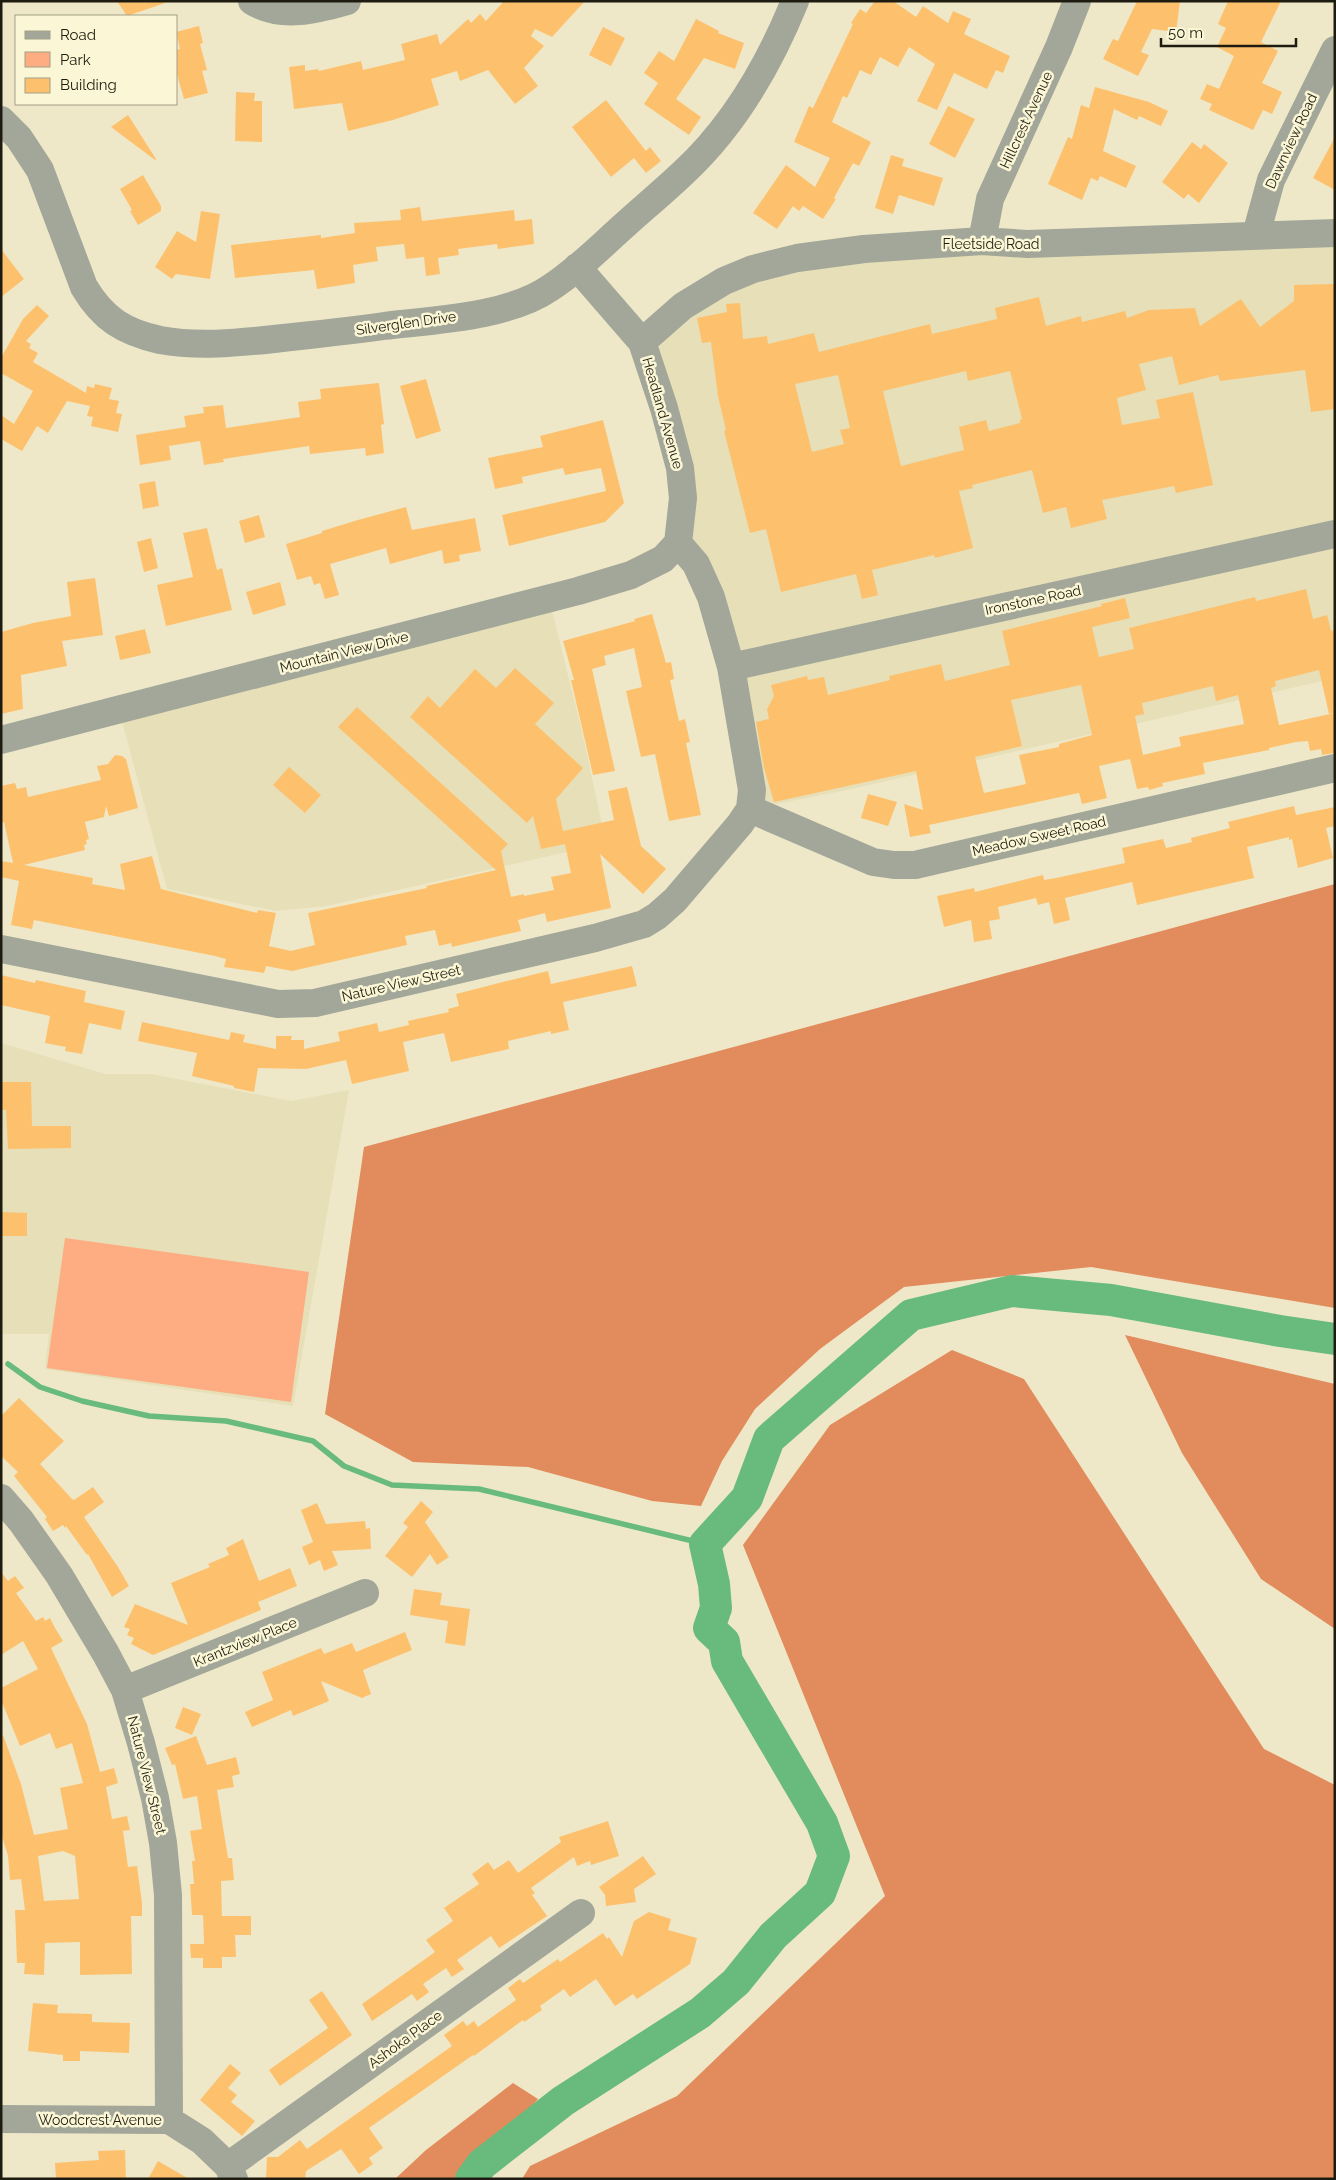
<svg xmlns="http://www.w3.org/2000/svg" width="1336" height="2180" font-family="Raleway,sans-serif">
	<style>
		.built { fill: #e6dfb7 }
		.green { fill: #feac81 }
		.forest { fill: #e28c5d }
		.lines { fill: none; stroke-linecap: round; stroke-linejoin: round }
		.stream { stroke: #68bb7d; stroke-width: 5.5 }
		.river { stroke: #68bb7d; stroke-width: 32 }
		.building { fill: #fdc16e; fill-rule: evenodd }
		.minor { stroke: #a2a79a; stroke-width: 28 }
		.labels { text-anchor: middle; dominant-baseline: central; stroke-width: 5; stroke-linejoin: round; paint-order: stroke }
		.street-label { font-size: 14px; fill: #1e1c10; stroke: #fbf6d5 }
	</style>
	<rect width="100%" height="100%" fill="#eee8c8"/>
	<path class="built" d="M 1335,232 L 1335,678 L 847,790 L 750,809 L 683,498 L 641,342 L 756,267 Z
		M 549,598 L 582,732 L 606,843 L 327,906 L 276,911 L 167,889 L 119,710 Z
		M 1,1043 L 105,1074 L 151,1074 L 291,1101 L 349,1090 L 293,1406 L 45,1369 L 49,1334 L 1,1334 Z"/>
	<path class="green" d="M 65,1238 L 309,1272 L 291,1402 L 47,1368 Z"/>
	<path class="forest" d="M 1335,884 L 1335,1308 L 1091,1267 L 904,1287 L 820,1349 L 755,1409 L 722,1461 L 701,1506 L 652,1501 L 528,1467 L 413,1462 L 325,1414 L 364,1147 Z
		M 1125,1335 L 1335,1384 L 1335,1629 L 1261,1579 L 1182,1453 Z
		M 952,1350 L 1024,1379 L 1264,1749 L 1335,1785 L 1335,2179 L 522,2179 L 530,2166 L 677,2096 L 885,1896 L 743,1545 L 830,1425 Z
		M 513,2083 L 538,2099 L 468,2179 L 395,2179 L 426,2150 Z"/>
	<g class="lines">
		<path class="stream" d="M 8,1364 L 40,1387 L 82,1401 L 149,1416 L 226,1421 L 313,1441 L 344,1466 L 392,1485 L 479,1489 L 705,1544"/>
		<path class="river" d="M 471,2179 L 482,2164 L 563,2101 L 700,2013 L 736,1982 L 773,1936 L 820,1893 L 834,1856 L 822,1823 L 727,1661 L 724,1642 L 709,1628 L 716,1608 L 714,1584 L 705,1544 L 747,1498 L 769,1439 L 911,1315 L 1012,1291 L 1111,1300 L 1280,1331 L 1335,1339"/>
	</g>
	<path class="building" d="M 117,1 L 165,1 L 165,3 L 127,16 Z
		M 504,1 L 585,1 L 552,37 L 535,29 L 531,36 L 544,46 L 524,68 L 538,86 L 515,104 L 488,70 L 460,81 L 457,71 L 431,79 L 439,105 L 393,120 L 348,131 L 342,103 L 294,109 L 289,67 L 305,65 L 305,71 L 318,69 L 319,71 L 361,61 L 363,70 L 405,60 L 401,44 L 437,34 L 440,45 L 468,19 L 471,23 L 480,14 L 486,21 Z
		M 875,1 L 893,1 L 916,17 L 923,6 L 948,23 L 953,11 L 971,19 L 964,34 L 1010,56 L 1003,73 L 996,70 L 987,89 L 954,73 L 937,110 L 917,101 L 935,64 L 909,47 L 898,67 L 880,57 L 871,75 L 860,70 L 847,98 L 843,96 L 832,122 L 871,142 L 859,166 L 853,163 L 834,198 L 836,199 L 823,219 L 803,206 L 799,211 L 793,206 L 777,229 L 753,213 L 786,165 L 815,187 L 830,158 L 794,142 L 809,106 L 813,108 L 853,24 L 851,23 L 860,9 L 866,13 Z
		M 1137,1 L 1180,1 L 1176,32 L 1152,29 L 1141,52 L 1149,55 L 1138,76 L 1103,59 L 1113,39 L 1118,41 Z
		M 1228,1 L 1281,1 L 1261,42 L 1278,51 L 1262,83 L 1282,92 L 1272,114 L 1263,110 L 1253,130 L 1209,110 L 1212,104 L 1200,99 L 1207,84 L 1219,89 L 1234,56 L 1217,47 L 1226,28 L 1218,24 Z
		M 696,19 L 719,31 L 718,33 L 744,43 L 735,69 L 704,58 L 676,99 L 701,117 L 689,135 L 644,104 L 658,83 L 644,73 L 659,51 L 674,61 Z
		M 199,26 L 203,43 L 200,44 L 207,70 L 202,71 L 208,93 L 184,99 L 176,71 L 176,50 L 180,49 L 176,32 Z
		M 603,27 L 625,38 L 611,66 L 589,55 Z
		M 1095,87 L 1149,102 L 1168,111 L 1161,126 L 1139,116 L 1137,120 L 1114,109 L 1103,151 L 1136,166 L 1126,188 L 1100,176 L 1098,181 L 1091,178 L 1082,200 L 1048,184 L 1068,137 L 1072,139 L 1081,105 L 1089,108 Z
		M 236,92 L 255,93 L 254,101 L 262,101 L 262,142 L 235,141 Z
		M 606,100 L 646,151 L 650,147 L 661,161 L 646,173 L 634,158 L 611,177 L 572,127 Z
		M 948,106 L 975,119 L 955,158 L 929,144 Z
		M 128,115 L 156,159 L 155,160 L 111,127 Z
		M 1335,137 L 1335,190 L 1313,178 Z
		M 1192,142 L 1201,149 L 1204,144 L 1228,163 L 1199,203 L 1188,194 L 1184,199 L 1162,182 Z
		M 891,155 L 904,159 L 902,166 L 943,178 L 934,206 L 899,195 L 893,214 L 875,208 Z
		M 143,175 L 161,206 L 161,211 L 138,225 L 130,211 L 132,210 L 120,189 Z
		M 420,207 L 422,221 L 514,210 L 515,221 L 532,219 L 534,244 L 498,249 L 497,244 L 458,249 L 459,255 L 438,258 L 440,274 L 426,276 L 424,257 L 406,259 L 404,244 L 376,247 L 378,261 L 353,265 L 355,283 L 317,289 L 314,270 L 235,278 L 231,245 L 321,235 L 321,238 L 355,233 L 354,223 L 401,220 L 400,210 Z
		M 201,211 L 220,214 L 210,279 L 176,274 L 172,279 L 155,267 L 177,231 L 196,242 Z
		M 1,249 L 24,279 L 1,297 Z
		M 1335,284 L 1335,409 L 1311,412 L 1305,370 L 1220,381 L 1218,375 L 1179,385 L 1172,356 L 1139,364 L 1146,390 L 1117,398 L 1122,425 L 1160,418 L 1156,400 L 1193,392 L 1213,485 L 1176,493 L 1174,486 L 1102,500 L 1107,519 L 1071,528 L 1066,507 L 1043,513 L 1032,470 L 972,485 L 973,488 L 959,491 L 973,548 L 935,558 L 934,555 L 872,570 L 878,595 L 862,599 L 856,574 L 781,592 L 766,529 L 750,533 L 724,431 L 726,430 L 718,396 L 711,342 L 702,343 L 697,318 L 727,312 L 726,304 L 740,303 L 743,339 L 767,336 L 768,344 L 814,333 L 819,352 L 930,324 L 932,334 L 997,319 L 995,308 L 1039,297 L 1046,326 L 1081,316 L 1082,322 L 1125,311 L 1127,318 L 1149,310 L 1195,308 L 1200,326 L 1241,299 L 1260,327 L 1294,301 L 1294,285 ZM 966,371 L 968,381 L 1010,371 L 1022,419 L 1020,420 L 1020,423 L 989,431 L 986,420 L 959,427 L 964,450 L 901,466 L 883,391 ZM 838,375 L 850,428 L 840,430 L 844,444 L 812,452 L 795,384 Z
		M 37,305 L 49,316 L 26,341 L 31,344 L 29,348 L 38,353 L 33,362 L 86,393 L 87,386 L 94,388 L 95,384 L 112,388 L 109,399 L 119,401 L 116,413 L 122,414 L 118,432 L 91,426 L 93,417 L 87,416 L 90,406 L 67,401 L 48,433 L 37,426 L 22,451 L 1,439 L 1,415 L 14,424 L 33,391 L 1,373 L 1,358 L 23,319 Z
		M 426,379 L 441,431 L 416,439 L 400,386 Z
		M 379,383 L 384,424 L 381,425 L 384,453 L 366,456 L 365,448 L 310,454 L 309,446 L 223,459 L 224,462 L 204,465 L 200,441 L 169,446 L 171,460 L 140,465 L 136,435 L 186,427 L 184,416 L 204,413 L 203,407 L 223,405 L 226,428 L 300,417 L 298,402 L 321,399 L 320,389 Z
		M 603,420 L 624,503 L 605,522 L 509,546 L 502,515 L 606,491 L 601,468 L 565,475 L 563,468 L 522,477 L 523,483 L 495,489 L 488,458 L 543,447 L 540,436 Z
		M 155,481 L 159,506 L 143,509 L 139,484 Z
		M 406,507 L 412,530 L 475,518 L 481,551 L 459,555 L 460,561 L 444,564 L 442,550 L 390,564 L 386,548 L 330,564 L 339,595 L 325,599 L 320,583 L 314,585 L 311,576 L 297,580 L 286,544 L 322,533 L 322,531 L 358,520 Z
		M 259,515 L 265,537 L 245,543 L 239,521 Z
		M 207,528 L 217,570 L 222,568 L 232,610 L 166,626 L 157,585 L 193,577 L 183,533 Z
		M 151,538 L 158,568 L 144,572 L 137,542 Z
		M 95,578 L 103,635 L 62,641 L 67,666 L 21,675 L 23,709 L 1,714 L 1,632 L 33,623 L 71,616 L 67,582 Z
		M 280,582 L 286,605 L 253,615 L 246,592 Z
		M 1306,589 L 1313,619 L 1327,615 L 1331,631 L 1335,630 L 1335,713 L 1329,714 L 1319,670 L 1275,681 L 1276,686 L 1271,688 L 1279,725 L 1335,713 L 1335,753 L 1322,755 L 1321,749 L 1310,751 L 1308,741 L 1296,742 L 1269,748 L 1269,750 L 1203,763 L 1205,774 L 1162,783 L 1163,786 L 1149,790 L 1148,787 L 1137,789 L 1130,759 L 1099,766 L 1107,798 L 1082,804 L 1079,793 L 929,825 L 931,833 L 910,837 L 904,804 L 923,810 L 916,771 L 774,802 L 764,768 L 756,722 L 769,719 L 767,709 L 774,696 L 771,685 L 807,676 L 808,680 L 824,677 L 828,695 L 890,680 L 889,676 L 941,664 L 945,681 L 1010,665 L 1002,631 L 1102,606 L 1101,604 L 1125,598 L 1130,618 L 1092,627 L 1099,657 L 1134,649 L 1129,628 L 1255,597 L 1256,601 ZM 1081,685 L 1092,735 L 1059,744 L 1059,747 L 1019,755 L 1026,784 L 984,793 L 975,757 L 1022,746 L 1011,700 ZM 1213,686 L 1216,701 L 1238,695 L 1244,724 L 1179,737 L 1181,746 L 1143,755 L 1135,716 L 1144,714 L 1142,703 Z
		M 652,614 L 666,663 L 671,662 L 674,679 L 670,680 L 679,721 L 685,719 L 690,742 L 686,743 L 701,815 L 669,821 L 655,754 L 641,757 L 626,691 L 642,687 L 634,648 L 604,656 L 606,665 L 592,669 L 615,771 L 593,775 L 571,680 L 574,680 L 563,641 L 635,621 L 634,619 Z
		M 145,629 L 151,653 L 120,660 L 115,636 Z
		M 515,668 L 554,703 L 535,724 L 583,768 L 556,799 L 563,831 L 614,820 L 608,791 L 627,787 L 641,846 L 666,869 L 643,894 L 600,854 L 611,908 L 547,922 L 545,913 L 518,920 L 521,931 L 452,947 L 451,943 L 439,946 L 435,930 L 405,936 L 407,945 L 292,971 L 266,966 L 264,973 L 224,967 L 226,959 L 215,956 L 34,920 L 32,929 L 11,925 L 19,881 L 1,877 L 1,861 L 13,863 L 4,822 L 1,823 L 1,786 L 15,783 L 17,789 L 26,787 L 28,797 L 101,780 L 97,766 L 108,764 L 115,755 L 122,756 L 126,759 L 138,808 L 109,816 L 106,806 L 104,817 L 85,822 L 89,839 L 86,840 L 87,844 L 84,845 L 85,850 L 24,865 L 93,878 L 92,884 L 125,890 L 120,864 L 152,856 L 161,889 L 257,913 L 258,910 L 276,913 L 269,946 L 291,951 L 315,945 L 308,913 L 427,888 L 426,886 L 496,870 L 338,727 L 357,707 L 508,844 L 501,851 L 511,897 L 524,894 L 524,896 L 554,890 L 551,877 L 571,873 L 565,844 L 541,849 L 533,816 L 527,823 L 410,717 L 428,696 L 440,708 L 475,669 L 496,688 Z
		M 289,767 L 321,795 L 305,813 L 273,785 Z
		M 868,794 L 897,802 L 888,826 L 861,818 Z
		M 1294,806 L 1296,815 L 1335,807 L 1335,826 L 1326,828 L 1333,858 L 1298,868 L 1292,839 L 1289,840 L 1289,837 L 1247,847 L 1254,878 L 1137,905 L 1132,882 L 1065,898 L 1070,920 L 1054,924 L 1049,902 L 1038,905 L 1036,898 L 998,907 L 1000,919 L 989,921 L 992,939 L 974,942 L 971,920 L 944,927 L 937,896 L 974,888 L 975,892 L 1043,875 L 1044,880 L 1056,878 L 1125,863 L 1122,848 L 1163,839 L 1166,848 L 1192,842 L 1191,838 L 1230,828 L 1228,822 Z
		M 632,966 L 637,986 L 563,1002 L 569,1030 L 551,1034 L 551,1031 L 508,1041 L 509,1049 L 451,1062 L 444,1033 L 403,1042 L 409,1071 L 352,1084 L 346,1060 L 306,1069 L 258,1068 L 254,1092 L 234,1088 L 234,1086 L 192,1076 L 197,1053 L 138,1041 L 142,1022 L 229,1040 L 231,1032 L 245,1035 L 243,1042 L 276,1049 L 276,1036 L 292,1036 L 291,1040 L 304,1040 L 304,1049 L 340,1041 L 338,1032 L 377,1023 L 379,1032 L 409,1025 L 408,1021 L 449,1012 L 448,1009 L 459,1006 L 456,994 L 495,984 L 548,971 L 551,984 Z
		M 1,975 L 35,983 L 36,980 L 86,991 L 84,1002 L 125,1011 L 121,1030 L 89,1023 L 82,1054 L 65,1051 L 66,1047 L 45,1043 L 50,1016 L 1,1005 Z
		M 1,1082 L 31,1082 L 32,1126 L 71,1126 L 71,1148 L 8,1149 L 6,1110 L 1,1110 Z
		M 1,1212 L 27,1213 L 27,1236 L 1,1236 Z
		M 19,1398 L 64,1441 L 40,1464 L 72,1499 L 74,1500 L 93,1487 L 104,1502 L 84,1517 L 118,1567 L 129,1586 L 112,1597 L 88,1554 L 87,1555 L 66,1526 L 65,1528 L 63,1525 L 53,1531 L 45,1519 L 47,1517 L 14,1476 L 18,1472 L 1,1456 L 1,1416 Z
		M 421,1501 L 433,1512 L 425,1522 L 449,1557 L 437,1565 L 430,1554 L 412,1577 L 385,1556 L 408,1527 L 403,1523 Z
		M 317,1503 L 326,1524 L 365,1521 L 366,1529 L 370,1528 L 371,1549 L 332,1551 L 338,1565 L 324,1571 L 320,1560 L 309,1565 L 302,1547 L 313,1542 L 301,1510 Z
		M 243,1539 L 259,1581 L 290,1568 L 297,1586 L 258,1602 L 261,1610 L 153,1655 L 131,1644 L 134,1638 L 127,1635 L 130,1629 L 124,1627 L 135,1604 L 188,1625 L 171,1583 L 210,1567 L 208,1564 L 229,1555 L 226,1548 Z
		M 1,1572 L 8,1581 L 15,1576 L 24,1588 L 16,1593 L 36,1621 L 43,1617 L 45,1621 L 50,1618 L 55,1628 L 63,1641 L 51,1648 L 87,1724 L 100,1772 L 114,1768 L 118,1783 L 106,1787 L 112,1819 L 127,1816 L 130,1830 L 123,1831 L 128,1867 L 137,1866 L 142,1903 L 142,1916 L 131,1916 L 132,1974 L 80,1975 L 80,1942 L 45,1943 L 44,1975 L 24,1974 L 25,1963 L 17,1963 L 15,1910 L 25,1910 L 21,1879 L 10,1880 L 8,1856 L 1,1833 L 1,1736 L 3,1735 L 21,1784 L 34,1835 L 68,1829 L 60,1788 L 83,1783 L 72,1743 L 56,1749 L 50,1733 L 20,1746 L 1,1700 L 1,1688 L 38,1669 L 23,1641 L 1,1655 ZM 63,1851 L 75,1856 L 79,1899 L 44,1901 L 38,1856 Z
		M 414,1589 L 442,1593 L 440,1605 L 470,1609 L 465,1646 L 445,1643 L 448,1621 L 410,1615 Z
		M 405,1632 L 412,1650 L 363,1670 L 371,1694 L 362,1698 L 321,1681 L 329,1701 L 293,1716 L 291,1710 L 252,1727 L 245,1712 L 273,1700 L 262,1672 L 321,1648 L 324,1654 L 352,1643 L 356,1652 Z
		M 183,1707 L 201,1714 L 192,1735 L 175,1728 Z
		M 196,1736 L 207,1765 L 236,1757 L 240,1774 L 232,1776 L 234,1787 L 217,1790 L 228,1858 L 232,1858 L 234,1880 L 221,1881 L 222,1916 L 251,1916 L 251,1935 L 235,1935 L 236,1957 L 222,1957 L 222,1968 L 203,1968 L 203,1958 L 191,1958 L 190,1944 L 204,1944 L 203,1915 L 192,1915 L 190,1884 L 194,1884 L 192,1861 L 195,1861 L 190,1831 L 202,1829 L 197,1796 L 183,1799 L 175,1764 L 172,1765 L 165,1748 Z
		M 608,1821 L 619,1856 L 591,1865 L 590,1861 L 577,1866 L 574,1857 L 531,1888 L 535,1893 L 532,1895 L 547,1916 L 499,1948 L 491,1936 L 457,1960 L 464,1969 L 452,1977 L 446,1968 L 423,1984 L 429,1992 L 417,2001 L 412,1994 L 372,2021 L 362,2004 L 435,1952 L 426,1940 L 453,1921 L 444,1908 L 479,1884 L 472,1874 L 488,1862 L 494,1870 L 509,1860 L 518,1873 L 561,1842 L 559,1837 Z
		M 643,1856 L 656,1874 L 634,1889 L 636,1902 L 606,1906 L 605,1895 L 599,1887 Z
		M 649,1912 L 671,1919 L 668,1930 L 697,1938 L 690,1964 L 637,1999 L 633,1994 L 615,2006 L 596,1979 L 570,1997 L 564,1989 L 540,2006 L 542,2010 L 524,2022 L 523,2020 L 474,2056 L 473,2055 L 369,2128 L 383,2148 L 369,2158 L 373,2164 L 359,2174 L 341,2149 L 306,2171 L 305,2179 L 266,2179 L 267,2157 L 278,2157 L 300,2140 L 307,2149 L 328,2134 L 452,2046 L 444,2035 L 463,2021 L 467,2026 L 474,2021 L 478,2027 L 516,2000 L 508,1988 L 520,1979 L 523,1983 L 558,1959 L 560,1962 L 603,1933 L 607,1939 L 609,1937 L 622,1957 L 634,1921 Z
		M 322,1991 L 352,2035 L 280,2086 L 269,2070 L 328,2028 L 309,2000 Z
		M 33,2003 L 58,2005 L 57,2013 L 92,2014 L 92,2022 L 130,2023 L 129,2053 L 80,2051 L 80,2061 L 63,2061 L 63,2055 L 28,2051 Z
		M 230,2064 L 241,2073 L 228,2088 L 237,2095 L 231,2102 L 255,2121 L 242,2136 L 200,2100 Z
		M 125,2150 L 126,2179 L 56,2179 L 55,2163 L 99,2160 L 98,2151 Z
		M 158,2161 L 189,2179 L 148,2179 Z"/>
	<g class="lines">
		<path class="minor" d="M 252,1 C 281,19 316,10 347,1
			M 1,120 L 19,138 L 40,170 L 84,287 C 103,319 124,332 160,340 C 198,347 236,343 274,339 C 311,335 347,331 384,326 C 434,320 508,317 550,288 C 578,270 602,245 627,223 C 646,206 665,190 683,173 C 734,126 769,65 795,1
			M 1256,235 L 1271,180 L 1335,50
			M 982,241 L 990,199 L 1059,47 L 1077,1
			M 642,342 L 683,306 L 724,281 L 753,269 L 797,258 L 864,249 L 982,241 L 1028,244 L 1335,233
			M 731,667 L 1335,534
			M 1,740 L 578,591 L 631,575 L 663,559 L 678,543
			M 750,809 L 873,862 L 894,865 L 915,865 L 1335,768
			M 1,949 L 278,1004 L 315,1003 L 595,938 L 644,924 L 657,916 L 675,900 L 740,824 L 750,809 L 752,790 L 731,667 L 711,597 L 696,564 L 678,543 L 683,498 L 680,468 L 664,408 L 642,342 L 577,267
			M 1,1498 L 21,1521 L 59,1575 L 106,1654 L 125,1690 L 141,1743 L 155,1798 L 163,1843 L 168,1895 L 169,2120
			M 125,1690 L 365,1593
			M 1,2119 L 169,2120 L 202,2141 L 228,2166 L 234,2179
			M 228,2166 L 581,1913"/>
	</g>
	<g class="labels">
		<g class="street-label">
			<text transform="translate(1026 120) rotate(-65)">Hillcrest Avenue</text>
			<text transform="translate(1291 141) rotate(-65)">Dawnview Road</text>
			<text x="991" y="244">Fleetside Road</text>
			<text transform="translate(406 323) rotate(-8)">Silverglen Drive</text>
			<text transform="translate(663 413) rotate(74)">Headland Avenue</text>
			<text transform="translate(1033 600) rotate(-12)">Ironstone Road</text>
			<text transform="translate(344 652) rotate(-14)">Mountain View Drive</text>
			<text transform="translate(1039 836) rotate(-13)">Meadow Sweet Road</text>
			<text transform="translate(401 983) rotate(-13)">Nature View Street</text>
			<text transform="translate(245 1642) rotate(-22)">Krantzview Place</text>
			<text transform="translate(147 1775) rotate(76)">Nature View Street</text>
			<text transform="translate(405 2039) rotate(-36)">Ashoka Place</text>
			<text x="100" y="2120">Woodcrest Avenue</text>
		</g>
	</g>
	<rect width="1336" height="2180" fill="none" stroke="#1e1c10" stroke-width="5"/>
	<rect x="15" y="15" width="162" height="90" fill="#fbf6d5" stroke="#a39f86"/>
	<rect x="25" y="31" width="25" height="8" fill="#a2a79a" stroke="#a39f86"/>
	<text x="60" y="40" font-size="15" fill="#1e1c10">Road</text>
	<rect x="25" y="52" width="25" height="15" fill="#feac81" stroke="#a39f86"/>
	<text x="60" y="65" font-size="15" fill="#1e1c10">Park</text>
	<rect x="25" y="78" width="25" height="15" fill="#fdc16e" stroke="#a39f86"/>
	<text x="60" y="90" font-size="15" fill="#1e1c10">Building</text>
	<path d="M1161 38v8h135v-8" fill="none" stroke="#1e1c10" stroke-width="2.5"/>
	<text x="1168" y="38" font-size="15" fill="#1e1c10" stroke="#fbf6d5" stroke-width="4" paint-order="stroke">50 m</text>
</svg>
